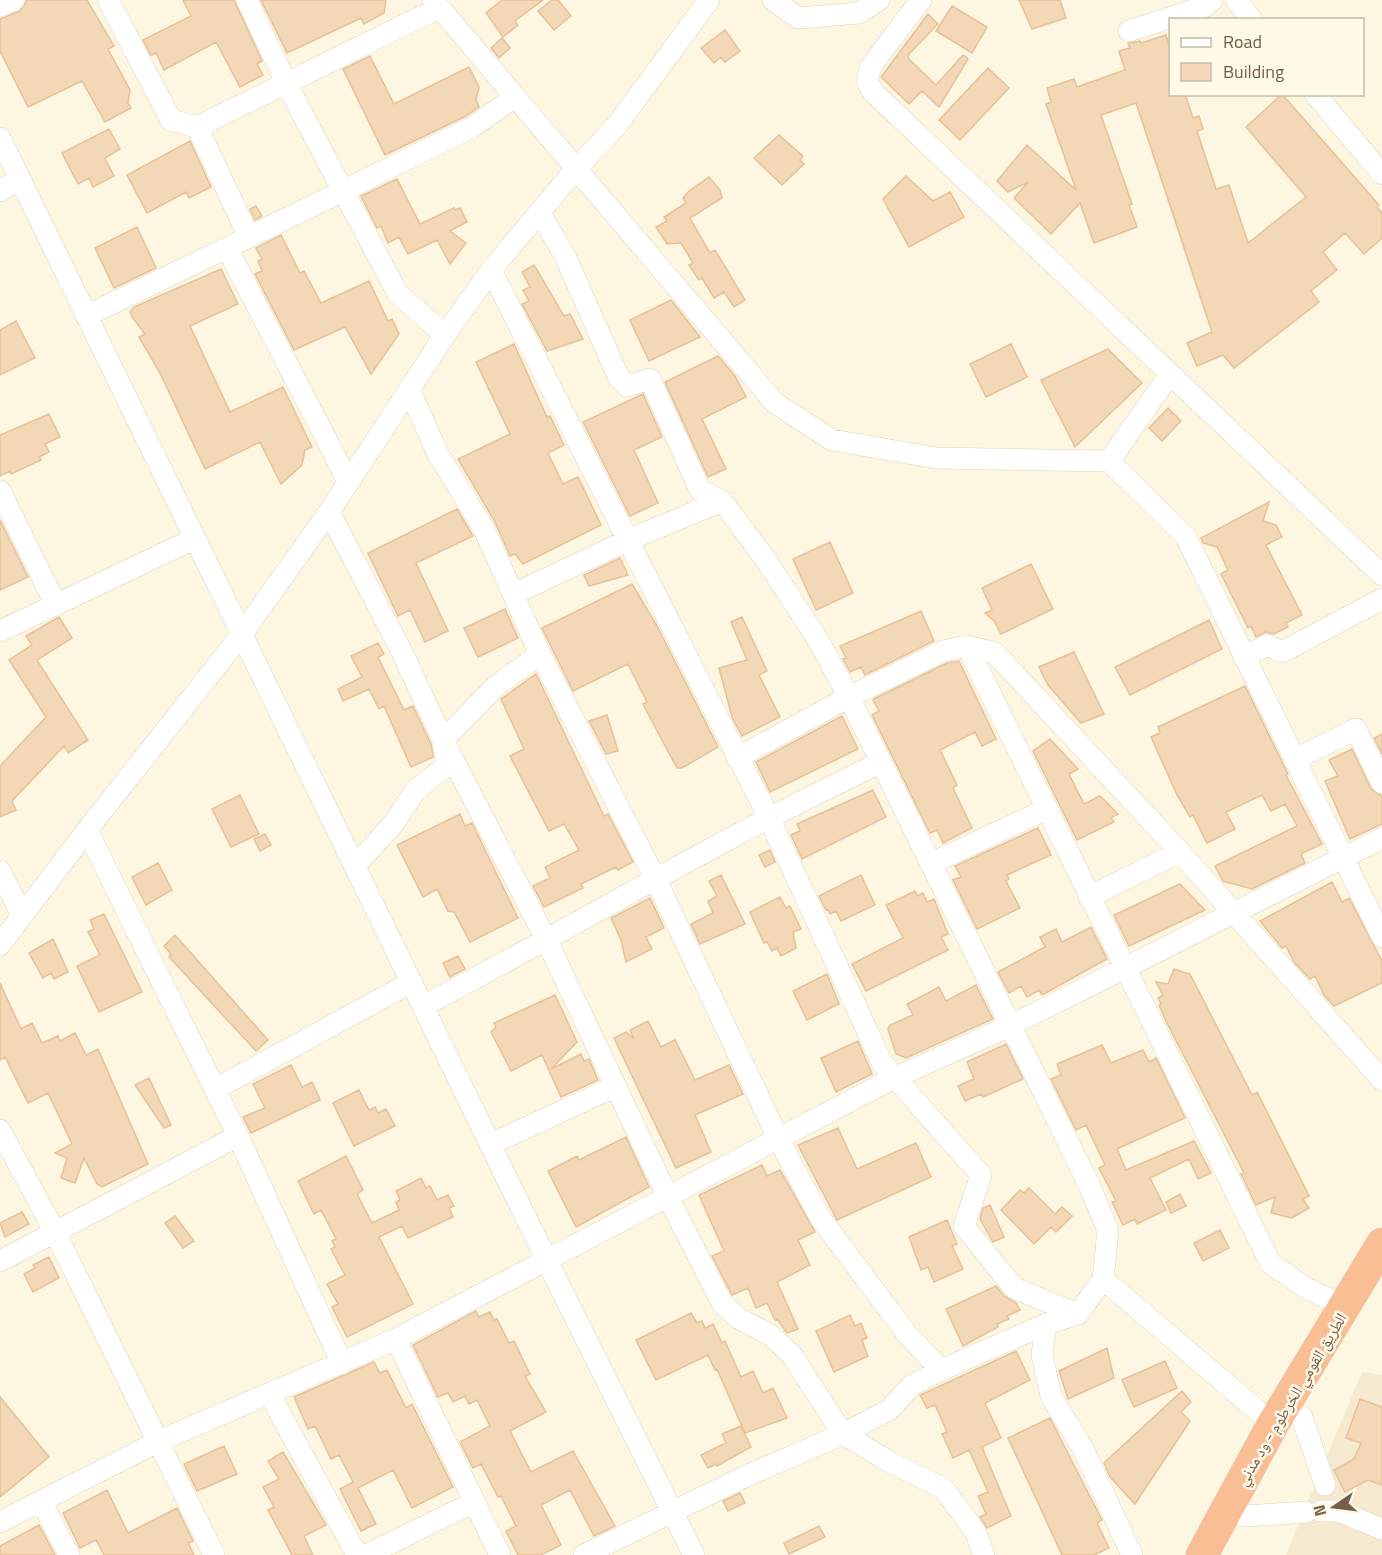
<svg xmlns="http://www.w3.org/2000/svg" width="1382" height="1555" font-family="'Titillium Web','Noto Naskh Arabic',sans-serif">
	<style>
		.residential { fill: #f5e9cf }
		.building { fill: #f3d8b7; stroke: #e7c197; stroke-width: 1.5 }
		.lines { fill: none; stroke-linecap: round; stroke-linejoin: round }
		.minor-casing { stroke: #e1d3bc; stroke-width: 22 }
		.highway-casing { stroke: #e1dcd7; stroke-width: 33 }
		.minor { stroke: #fff; stroke-width: 21 }
		.highway { stroke: #fabe95; stroke-width: 32 }
		.labels { text-anchor: middle; dominant-baseline: central; stroke-width: 5; stroke-linejoin: round; paint-order: stroke }
		.street-label { font-size: 16px; fill: #755e47; stroke: #fff9e8 }
	</style>
	<rect width="100%" height="100%" fill="#fdf6e1"/>
	<path class="residential" d="M 1362,1372 L 1382,1375 L 1382,1555 L 1286,1555 Z"/>
	<path class="building" d="M 27,0 L 87,0 L 114,46 L 108,49 L 130,90 L 128,103 L 131,108 L 105,122 L 82,81 L 28,107 L 0,51 L 0,19 L 20,11 Z
		M 183,0 L 234,0 L 262,61 L 257,64 L 263,75 L 240,87 L 216,42 L 164,70 L 156,53 L 151,55 L 143,40 L 191,16 Z
		M 261,0 L 386,0 L 384,13 L 364,24 L 361,18 L 287,53 Z
		M 502,0 L 543,0 L 515,21 L 518,25 L 503,37 L 486,13 Z
		M 552,0 L 558,0 L 571,16 L 554,30 L 538,11 Z
		M 1019,0 L 1060,0 L 1066,18 L 1032,29 Z
		M 952,6 L 987,27 L 972,53 L 936,31 Z
		M 928,14 L 938,24 L 909,54 L 908,58 L 936,85 L 963,55 L 968,59 L 939,107 L 922,91 L 909,104 L 881,77 Z
		M 725,30 L 740,51 L 725,62 L 721,57 L 714,63 L 701,48 Z
		M 1166,35 L 1170,49 L 1170,94 L 1185,94 L 1193,118 L 1199,116 L 1203,129 L 1197,131 L 1216,189 L 1229,185 L 1248,243 L 1306,197 L 1246,127 L 1282,94 L 1379,205 L 1377,207 L 1382,213 L 1382,238 L 1364,254 L 1345,233 L 1323,252 L 1337,270 L 1311,291 L 1319,302 L 1234,368 L 1223,355 L 1197,366 L 1187,343 L 1212,332 L 1136,103 L 1101,115 L 1132,204 L 1129,205 L 1137,227 L 1094,243 L 1080,203 L 1051,234 L 1014,198 L 1028,182 L 1008,192 L 997,181 L 1027,145 L 1076,190 L 1046,104 L 1051,102 L 1047,88 L 1074,79 L 1077,87 L 1125,70 L 1119,51 L 1130,48 L 1128,43 L 1140,41 L 1141,43 Z
		M 502,38 L 510,48 L 499,58 L 491,48 Z
		M 370,56 L 394,104 L 469,67 L 479,87 L 476,100 L 479,107 L 464,117 L 385,155 L 343,69 Z
		M 988,68 L 1009,88 L 960,140 L 939,120 Z
		M 109,129 L 120,149 L 105,158 L 114,176 L 93,187 L 89,178 L 78,184 L 62,153 Z
		M 779,135 L 803,156 L 800,160 L 804,164 L 782,185 L 754,158 Z
		M 190,141 L 211,187 L 189,198 L 186,192 L 147,213 L 127,175 Z
		M 906,176 L 933,201 L 950,192 L 964,217 L 909,247 L 883,199 Z
		M 709,177 L 720,190 L 722,198 L 690,218 L 710,253 L 715,250 L 745,300 L 734,307 L 724,292 L 714,298 L 702,278 L 699,280 L 689,265 L 693,263 L 681,243 L 667,244 L 656,227 L 667,221 L 664,217 L 686,203 L 683,198 L 689,191 Z
		M 397,179 L 420,224 L 454,208 L 455,210 L 460,208 L 467,222 L 450,231 L 466,243 L 450,264 L 437,240 L 408,254 L 399,237 L 388,243 L 381,226 L 377,228 L 361,196 Z
		M 256,206 L 262,216 L 255,220 L 250,209 Z
		M 137,227 L 156,268 L 114,288 L 95,248 Z
		M 281,235 L 300,273 L 304,271 L 321,303 L 369,281 L 388,321 L 392,319 L 399,334 L 371,374 L 345,327 L 294,350 L 255,274 L 262,271 L 258,261 L 262,259 L 256,248 Z
		M 534,265 L 564,316 L 570,314 L 583,339 L 547,351 L 522,304 L 529,301 L 523,290 L 530,287 L 522,272 Z
		M 221,269 L 238,304 L 190,326 L 230,412 L 283,387 L 312,447 L 305,450 L 302,465 L 281,484 L 260,442 L 205,469 L 161,375 L 139,337 L 145,334 L 132,317 L 130,312 L 134,307 Z
		M 671,300 L 700,337 L 649,361 L 630,320 Z
		M 16,321 L 35,358 L 0,375 L 0,330 Z
		M 514,344 L 547,417 L 550,416 L 564,445 L 548,453 L 563,484 L 578,477 L 601,525 L 523,564 L 515,554 L 510,556 L 495,522 L 458,459 L 510,434 L 476,362 Z
		M 1011,344 L 1027,377 L 986,397 L 970,364 Z
		M 1108,349 L 1142,383 L 1075,447 L 1041,380 Z
		M 718,356 L 735,376 L 746,397 L 702,419 L 726,469 L 708,477 L 665,382 Z
		M 643,394 L 662,437 L 634,450 L 658,503 L 630,516 L 583,422 Z
		M 1168,408 L 1181,421 L 1162,441 L 1149,428 Z
		M 49,414 L 60,437 L 45,444 L 49,452 L 39,457 L 41,460 L 11,474 L 10,471 L 0,476 L 0,435 Z
		M 1269,502 L 1263,521 L 1276,525 L 1282,537 L 1266,545 L 1302,615 L 1286,623 L 1288,627 L 1274,634 L 1266,632 L 1256,637 L 1251,626 L 1248,628 L 1221,574 L 1228,570 L 1217,547 L 1203,543 L 1201,538 Z
		M 457,509 L 473,536 L 416,563 L 448,631 L 425,642 L 410,610 L 398,616 L 368,553 Z
		M 0,520 L 28,577 L 0,590 Z
		M 830,542 L 853,593 L 816,610 L 793,559 Z
		M 620,558 L 628,575 L 589,586 L 584,575 Z
		M 1031,564 L 1053,609 L 1001,634 L 994,621 L 985,613 L 992,610 L 982,588 Z
		M 632,584 L 657,626 L 718,747 L 682,768 L 677,768 L 657,731 L 643,704 L 647,702 L 628,664 L 573,691 L 542,628 Z
		M 505,609 L 518,638 L 478,657 L 464,628 Z
		M 921,611 L 934,641 L 865,675 L 861,667 L 850,672 L 843,659 L 846,658 L 840,646 Z
		M 59,617 L 72,638 L 37,660 L 88,740 L 68,753 L 64,746 L 12,801 L 16,810 L 0,817 L 0,766 L 46,717 L 9,660 L 32,645 L 26,636 Z
		M 742,617 L 767,671 L 759,675 L 780,717 L 742,736 L 732,717 L 719,668 L 747,660 L 731,622 Z
		M 1209,620 L 1222,649 L 1130,695 L 1115,667 Z
		M 378,643 L 384,654 L 378,657 L 404,710 L 413,706 L 431,744 L 433,757 L 411,767 L 384,706 L 379,709 L 369,689 L 343,701 L 338,689 L 362,677 L 351,656 Z
		M 1074,652 L 1104,714 L 1081,723 L 1048,685 L 1039,667 Z
		M 959,661 L 996,739 L 982,746 L 975,732 L 940,750 L 957,785 L 953,788 L 972,828 L 943,843 L 937,830 L 930,833 L 872,715 L 879,711 L 873,700 L 876,698 L 947,663 Z
		M 536,674 L 604,816 L 608,814 L 633,862 L 618,870 L 616,867 L 581,884 L 583,888 L 544,907 L 533,886 L 550,878 L 545,867 L 579,850 L 564,824 L 549,831 L 510,756 L 524,749 L 501,699 Z
		M 1245,686 L 1288,774 L 1286,775 L 1322,844 L 1301,854 L 1305,863 L 1252,889 L 1223,881 L 1215,866 L 1297,826 L 1285,804 L 1271,811 L 1262,795 L 1226,812 L 1235,829 L 1207,843 L 1193,815 L 1190,817 L 1177,795 L 1151,737 L 1160,733 L 1158,727 Z
		M 607,715 L 618,751 L 606,754 L 589,721 Z
		M 842,716 L 858,749 L 770,792 L 756,762 Z
		M 1382,734 L 1382,754 L 1374,738 Z
		M 1050,739 L 1078,769 L 1069,774 L 1084,804 L 1100,796 L 1118,814 L 1111,818 L 1114,822 L 1077,840 L 1033,751 Z
		M 1352,749 L 1371,789 L 1382,796 L 1382,824 L 1350,839 L 1325,781 L 1338,776 L 1329,760 Z
		M 873,790 L 886,817 L 802,859 L 791,835 L 800,831 L 797,824 Z
		M 240,795 L 259,834 L 231,847 L 212,809 Z
		M 460,814 L 465,826 L 472,823 L 518,918 L 470,942 L 454,912 L 448,911 L 437,889 L 423,897 L 397,845 Z
		M 1038,828 L 1051,855 L 1007,875 L 1009,879 L 1006,881 L 1020,908 L 977,929 L 953,880 L 961,877 L 955,866 Z
		M 265,834 L 271,845 L 260,851 L 254,839 Z
		M 770,850 L 775,862 L 765,867 L 759,855 Z
		M 158,863 L 172,890 L 146,905 L 132,877 Z
		M 721,875 L 745,924 L 700,944 L 691,924 L 713,913 L 708,901 L 717,896 L 709,881 Z
		M 861,875 L 875,905 L 841,921 L 836,911 L 830,914 L 828,909 L 826,910 L 819,896 Z
		M 1332,882 L 1342,902 L 1349,898 L 1382,961 L 1382,983 L 1334,1006 L 1324,995 L 1315,976 L 1310,979 L 1294,962 L 1286,946 L 1282,948 L 1260,921 Z
		M 1180,884 L 1205,910 L 1129,946 L 1114,915 Z
		M 915,891 L 917,896 L 923,893 L 927,902 L 934,899 L 948,934 L 941,937 L 948,950 L 866,991 L 852,964 L 903,938 L 886,905 Z
		M 780,897 L 786,908 L 790,906 L 801,929 L 793,932 L 796,948 L 781,956 L 777,948 L 772,951 L 767,942 L 764,943 L 750,912 Z
		M 650,898 L 664,928 L 646,937 L 652,949 L 626,962 L 621,940 L 611,918 Z
		M 104,914 L 142,992 L 99,1012 L 77,966 L 100,955 L 88,932 L 94,929 L 90,920 Z
		M 1091,927 L 1107,959 L 1042,995 L 1039,990 L 1027,997 L 1021,986 L 1009,993 L 998,972 L 1045,947 L 1040,937 L 1056,929 L 1062,942 Z
		M 175,935 L 268,1040 L 256,1051 L 169,957 L 171,954 L 164,946 Z
		M 53,939 L 68,972 L 54,979 L 51,973 L 43,978 L 29,953 Z
		M 458,956 L 465,969 L 450,977 L 443,963 Z
		M 1174,969 L 1190,974 L 1252,1095 L 1257,1092 L 1309,1196 L 1303,1199 L 1309,1208 L 1292,1218 L 1271,1213 L 1275,1197 L 1256,1205 L 1241,1174 L 1244,1173 L 1166,1021 L 1159,1005 L 1161,1004 L 1158,998 L 1163,995 L 1156,982 L 1168,984 Z
		M 827,974 L 839,1004 L 807,1020 L 793,991 Z
		M 0,983 L 21,1029 L 32,1023 L 42,1043 L 58,1036 L 60,1041 L 75,1033 L 86,1055 L 98,1049 L 148,1164 L 102,1187 L 97,1184 L 84,1158 L 75,1183 L 61,1178 L 67,1158 L 55,1153 L 72,1144 L 48,1093 L 28,1103 L 5,1057 L 0,1060 Z
		M 976,985 L 993,1019 L 906,1058 L 896,1054 L 888,1029 L 890,1025 L 913,1015 L 907,1004 L 939,987 L 946,1001 Z
		M 555,995 L 577,1042 L 551,1069 L 581,1054 L 584,1061 L 589,1059 L 598,1080 L 561,1097 L 542,1055 L 511,1071 L 491,1032 L 496,1027 L 494,1023 Z
		M 648,1021 L 661,1047 L 675,1040 L 695,1080 L 729,1065 L 743,1094 L 695,1115 L 711,1152 L 676,1168 L 614,1038 L 626,1032 L 634,1039 L 630,1030 Z
		M 858,1041 L 872,1074 L 836,1092 L 821,1058 Z
		M 1006,1044 L 1023,1079 L 983,1097 L 981,1094 L 965,1101 L 958,1086 L 974,1079 L 967,1062 Z
		M 1102,1045 L 1111,1063 L 1143,1050 L 1149,1062 L 1156,1058 L 1185,1118 L 1117,1149 L 1126,1170 L 1194,1141 L 1211,1173 L 1198,1179 L 1189,1159 L 1150,1178 L 1166,1210 L 1137,1224 L 1135,1219 L 1123,1225 L 1112,1202 L 1116,1201 L 1099,1168 L 1105,1165 L 1086,1125 L 1076,1130 L 1051,1079 L 1061,1075 L 1057,1064 Z
		M 291,1065 L 302,1087 L 312,1082 L 320,1100 L 251,1133 L 243,1117 L 265,1108 L 253,1084 Z
		M 149,1078 L 171,1125 L 164,1128 L 135,1085 Z
		M 359,1090 L 369,1110 L 375,1107 L 378,1113 L 386,1109 L 395,1126 L 354,1146 L 333,1103 Z
		M 838,1128 L 857,1169 L 916,1143 L 931,1177 L 837,1220 L 798,1145 Z
		M 626,1137 L 649,1187 L 576,1227 L 548,1171 L 577,1156 L 579,1160 Z
		M 346,1156 L 363,1190 L 357,1194 L 372,1223 L 399,1210 L 396,1202 L 400,1200 L 396,1191 L 421,1178 L 426,1188 L 430,1186 L 437,1200 L 448,1195 L 454,1206 L 449,1208 L 453,1217 L 408,1238 L 402,1226 L 379,1237 L 413,1304 L 347,1337 L 332,1307 L 338,1304 L 327,1284 L 345,1275 L 331,1249 L 335,1247 L 332,1241 L 336,1239 L 321,1210 L 314,1214 L 298,1181 Z
		M 762,1165 L 767,1176 L 780,1170 L 815,1232 L 798,1240 L 810,1265 L 777,1282 L 798,1329 L 787,1333 L 777,1319 L 775,1320 L 767,1303 L 756,1308 L 748,1288 L 732,1295 L 712,1256 L 724,1251 L 699,1195 Z
		M 1029,1188 L 1055,1214 L 1062,1207 L 1072,1216 L 1056,1232 L 1051,1227 L 1034,1244 L 1001,1210 L 1020,1190 L 1024,1193 Z
		M 1180,1194 L 1186,1206 L 1171,1213 L 1166,1202 Z
		M 990,1205 L 1004,1237 L 993,1242 L 980,1219 L 983,1208 Z
		M 22,1212 L 29,1224 L 5,1237 L 0,1223 Z
		M 175,1216 L 194,1241 L 183,1248 L 165,1223 Z
		M 947,1220 L 957,1244 L 952,1246 L 963,1269 L 934,1282 L 928,1267 L 921,1270 L 909,1237 Z
		M 1220,1230 L 1229,1248 L 1203,1261 L 1194,1243 Z
		M 49,1257 L 59,1278 L 33,1292 L 24,1274 L 35,1268 L 33,1265 Z
		M 996,1286 L 1004,1296 L 1016,1303 L 1020,1310 L 1007,1316 L 1009,1319 L 997,1324 L 998,1327 L 963,1346 L 946,1309 Z
		M 476,1311 L 479,1317 L 490,1312 L 494,1320 L 497,1319 L 509,1343 L 514,1341 L 530,1374 L 525,1376 L 546,1412 L 510,1431 L 531,1472 L 573,1451 L 615,1526 L 594,1536 L 570,1490 L 541,1505 L 561,1545 L 541,1555 L 518,1555 L 506,1531 L 516,1526 L 501,1496 L 498,1497 L 481,1464 L 473,1468 L 460,1442 L 490,1426 L 477,1400 L 469,1404 L 465,1396 L 453,1402 L 448,1393 L 438,1397 L 413,1345 Z
		M 691,1313 L 697,1323 L 702,1321 L 705,1328 L 713,1324 L 722,1343 L 725,1341 L 741,1377 L 753,1371 L 763,1393 L 773,1388 L 787,1418 L 745,1433 L 717,1369 L 715,1370 L 708,1355 L 656,1380 L 636,1340 Z
		M 850,1315 L 855,1326 L 861,1323 L 867,1338 L 862,1340 L 868,1356 L 834,1372 L 816,1331 Z
		M 1107,1348 L 1114,1378 L 1068,1399 L 1059,1371 Z
		M 1016,1351 L 1030,1380 L 985,1403 L 1001,1438 L 982,1447 L 1011,1516 L 987,1528 L 980,1517 L 986,1514 L 978,1496 L 988,1492 L 969,1450 L 953,1458 L 942,1434 L 947,1432 L 935,1405 L 927,1408 L 920,1395 Z
		M 1165,1361 L 1177,1388 L 1134,1407 L 1122,1380 Z
		M 374,1362 L 380,1373 L 387,1370 L 406,1408 L 412,1404 L 453,1487 L 412,1508 L 393,1470 L 358,1488 L 376,1524 L 361,1531 L 340,1489 L 353,1482 L 339,1455 L 331,1459 L 315,1426 L 308,1429 L 294,1397 Z
		M 1182,1391 L 1191,1402 L 1181,1412 L 1190,1421 L 1135,1504 L 1110,1477 L 1104,1463 Z
		M 0,1397 L 49,1457 L 0,1497 Z
		M 1360,1399 L 1382,1407 L 1382,1485 L 1368,1480 L 1345,1492 L 1334,1470 L 1354,1459 L 1361,1443 L 1346,1438 Z
		M 1050,1418 L 1102,1520 L 1097,1523 L 1109,1548 L 1094,1555 L 1062,1555 L 1008,1438 Z
		M 741,1426 L 751,1447 L 717,1466 L 716,1464 L 708,1468 L 701,1455 L 726,1443 L 722,1434 Z
		M 224,1446 L 237,1474 L 197,1491 L 184,1464 Z
		M 283,1452 L 326,1525 L 304,1536 L 313,1555 L 292,1555 L 268,1510 L 274,1507 L 263,1487 L 279,1479 L 268,1461 Z
		M 107,1490 L 128,1533 L 177,1508 L 193,1541 L 188,1543 L 194,1555 L 104,1555 L 96,1540 L 80,1548 L 63,1513 Z
		M 740,1493 L 745,1503 L 728,1511 L 723,1501 Z
		M 39,1525 L 55,1555 L 0,1555 L 0,1546 Z
		M 819,1526 L 825,1537 L 789,1554 L 784,1543 Z"/>
	<g class="lines">
		<g class="minor-casing">
			<path id="minor" d="M 247,0 L 287,85 L 398,294 L 445,335
				M 433,0 L 775,403 L 832,440 L 936,458 L 1109,461 L 1170,374
				M 773,0 L 798,18 L 859,13 L 879,0
				M 921,0 L 871,66 L 867,81 L 873,92 L 1382,575
				M 1236,0 L 1252,20
				M 0,6 L 14,0
				M 1129,31 L 1206,6 L 1212,0
				M 1315,94 L 1382,174
				M 197,127 L 439,8
				M 0,138 L 547,1261 L 694,1555
				M 0,191 L 20,179
				M 540,213 L 565,256 L 619,378 L 627,386 L 650,379 L 700,490 L 722,501 L 766,560 L 818,640 L 849,697 L 1090,1187 L 1108,1231 L 1103,1279 L 1273,1424
				M 249,237 L 471,128 L 515,97
				M 227,248 L 348,481
				M 491,270 L 769,818 L 882,1063 L 981,1175 L 964,1226 L 1014,1288 L 1078,1314
				M 86,316 L 249,237 L 197,127 L 171,120 L 108,0
				M 409,389 L 438,454 L 484,529 L 540,654 L 656,880 L 778,1138 L 821,1219 L 907,1334 L 941,1370
				M 1109,461 L 1186,537 L 1382,937
				M 0,491 L 56,605
				M 329,512 L 401,650 L 443,740 L 547,941 L 667,1195 L 722,1303 L 738,1318 L 770,1335 L 791,1354 L 843,1434 L 888,1461 L 943,1488 L 975,1531 L 984,1555
				M 514,594 L 628,540 L 722,501
				M 0,631 L 194,539
				M 967,646 L 1271,1264 L 1306,1288 L 1345,1307
				M 1244,658 L 1267,645 L 1282,652 L 1382,599
				M 737,758 L 849,697 L 943,651 L 967,646 L 995,653 L 1180,852 L 1382,1080
				M 1294,760 L 1356,729 L 1382,783
				M 87,830 L 238,1136 L 342,1364
				M 932,863 L 1047,809
				M 355,866 L 394,823 L 415,791 L 447,765 L 443,740 L 496,686 L 540,654
				M 0,871 L 22,915
				M 1089,897 L 1180,852
				M 0,945 L 87,830 L 242,634 L 329,512 L 445,335 L 491,270 L 575,170 L 617,125 L 709,0
				M 423,1006 C 576,926 724,836 880,763
				M 215,1089 L 412,982
				M 0,1130 L 56,1234 L 214,1555
				M 491,1144 L 616,1086
				M 0,1261 L 238,1136
				M 1046,1324 L 1042,1355 L 1051,1396 L 1083,1449 L 1132,1555
				M 396,1339 L 500,1555
				M 270,1395 L 357,1555
				M 1302,1417 L 1325,1485
				M 41,1501 L 69,1555
				M 1321,1511 L 1338,1511 L 1382,1529
				M 1245,1516 L 1306,1512
				M 0,1522 L 159,1441 L 396,1339 L 894,1078 L 1012,1025 L 1382,838
				M 366,1555 L 475,1502
				M 584,1555 L 744,1477 L 843,1434 L 889,1410 L 912,1385 L 941,1370 L 1046,1324 L 1078,1314 L 1103,1279"/>
		</g>
		<g class="highway-casing">
			<path id="highway" d="M 1202,1555 L 1273,1424 L 1382,1244"/>
		</g>
		<use href="#minor" class="minor"/>
		<use href="#highway" class="highway"/>
	</g>
	<g class="labels">
		<g class="street-label">
			<text transform="translate(1291 1399) rotate(-59)">الطريق القومي الخرطوم - ود مدني</text>
		</g>
	</g>
	<rect x="1169" y="18" width="195" height="78" fill="#fff9e8" stroke="#c8bba8" stroke-width="1.5"/>
	<rect x="1181" y="38" width="30" height="9" fill="#ffffff" stroke="#c8bba8" stroke-width="1.5"/>
	<text x="1223" y="48" font-size="18" fill="#755e47">Road</text>
	<rect x="1181" y="63" width="30" height="18" fill="#f3d8b7" stroke="#c8bba8" stroke-width="1.5"/>
	<text x="1223" y="78" font-size="18" fill="#755e47">Building</text>
	<g transform="translate(1334 1507) rotate(256)" stroke="#fff9e8" stroke-width="4.5" paint-order="stroke">
	<path d="M0-4.5L10 22L0 15L-10 22Z" fill="#755e47"/>
	<text y="-9" font-size="16" font-weight="bold" text-anchor="middle" fill="#755e47">N</text>
	</g>
</svg>
